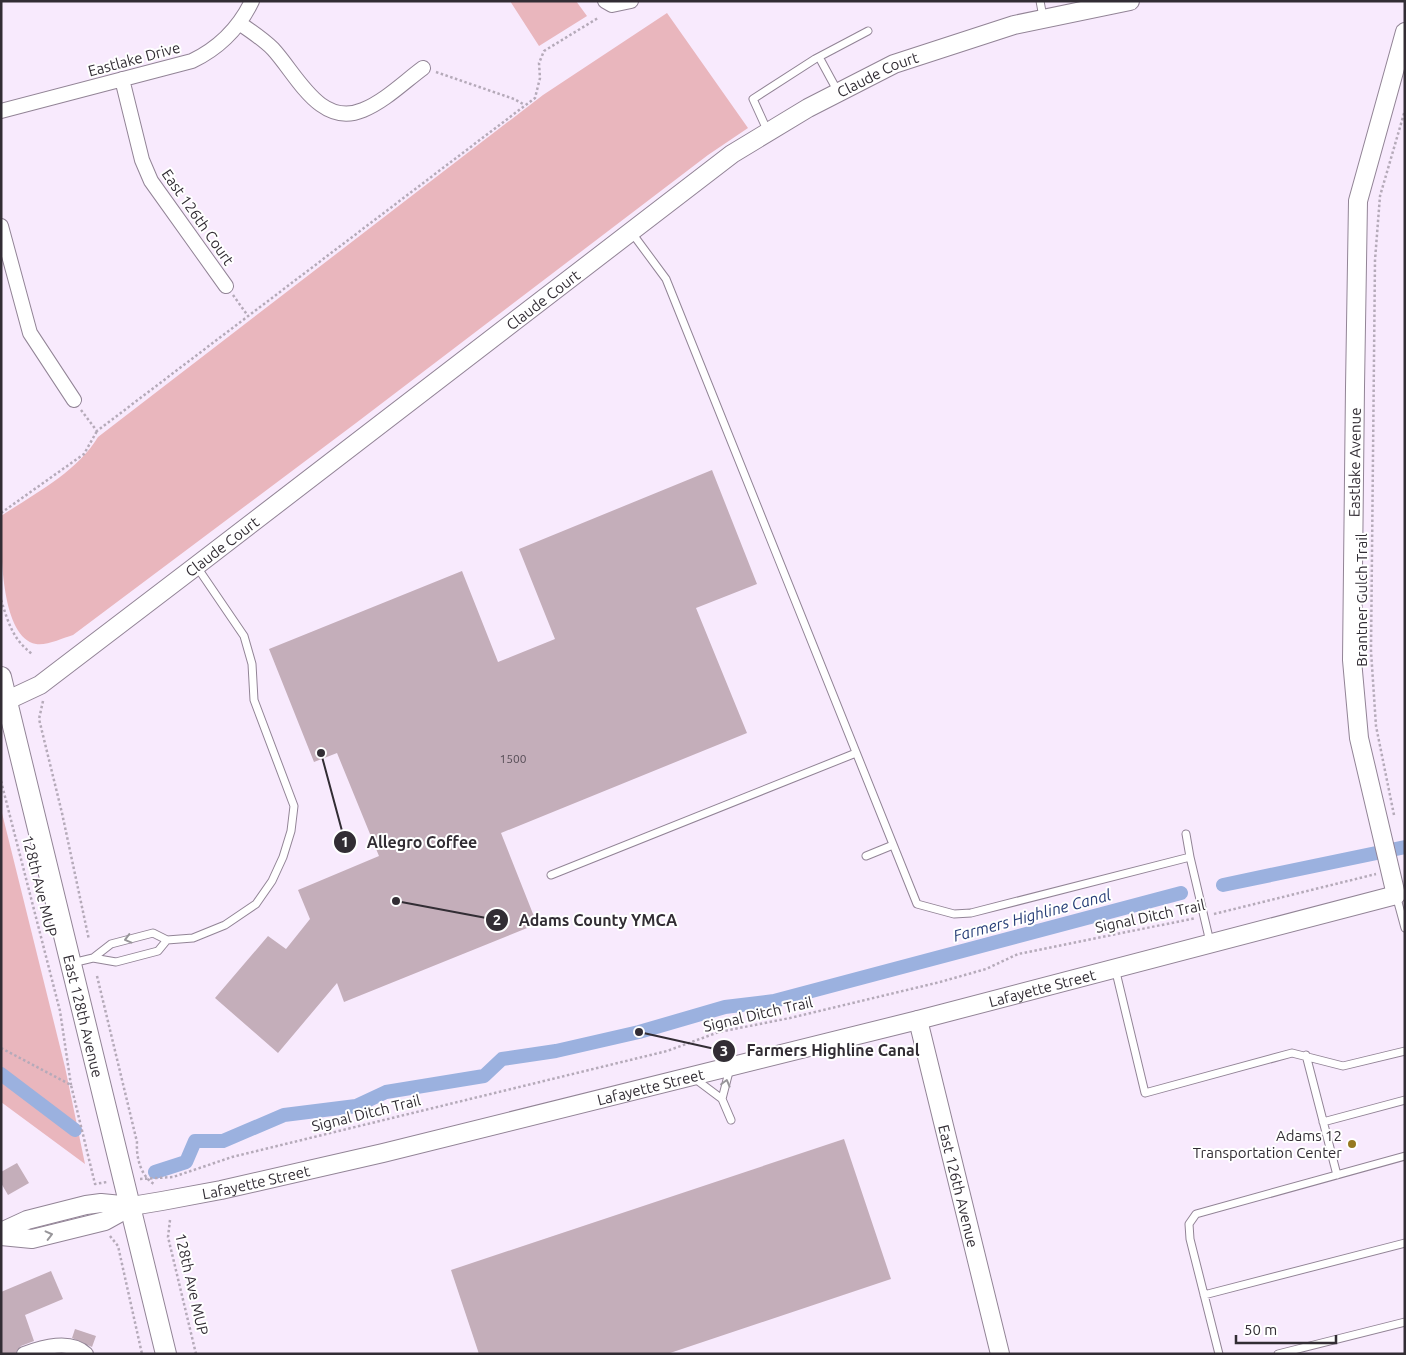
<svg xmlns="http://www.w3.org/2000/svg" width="1406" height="1355" font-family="Ubuntu,sans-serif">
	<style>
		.green { fill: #e9b6bd }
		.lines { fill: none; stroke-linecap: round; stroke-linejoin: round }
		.canal { stroke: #9bb1df; stroke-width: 14 }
		.building { fill: #c4aeba }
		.service-casing { stroke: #928496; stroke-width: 9 }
		.minor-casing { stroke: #928496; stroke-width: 16 }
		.tertiary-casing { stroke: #928496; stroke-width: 20 }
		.secondary-casing { stroke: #928496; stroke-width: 22 }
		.path { stroke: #b5aab9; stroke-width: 2.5; stroke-dasharray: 2.5 2.5; stroke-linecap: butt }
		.service { stroke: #fff; stroke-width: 7 }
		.minor { stroke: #fff; stroke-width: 14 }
		.tertiary { stroke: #fff; stroke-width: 18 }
		.secondary { stroke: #fff; stroke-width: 20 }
		.oneway { stroke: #98969a }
		.poi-dot { fill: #967820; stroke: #fff; stroke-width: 2 }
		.labels { text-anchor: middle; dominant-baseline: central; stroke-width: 4; stroke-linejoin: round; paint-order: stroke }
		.number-label { font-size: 12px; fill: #564d56 }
		.street-label { font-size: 15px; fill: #322d34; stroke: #fff }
		.poi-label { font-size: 15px; fill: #322d34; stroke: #fff; text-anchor: end }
		.water-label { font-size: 16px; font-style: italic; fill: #294079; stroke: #fff }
		.leader { fill: none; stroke: #322d34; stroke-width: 2 }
		.callout-dot { fill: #322d34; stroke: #fff; stroke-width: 2 }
		.mark-label { font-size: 15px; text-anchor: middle; font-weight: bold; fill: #fff }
		.callout-label { font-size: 16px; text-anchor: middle; font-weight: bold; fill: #322d34; stroke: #fff; stroke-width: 4; stroke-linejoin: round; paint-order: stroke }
	</style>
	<rect width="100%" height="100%" fill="#f8eafd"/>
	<path class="green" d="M 510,1 L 576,1 L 587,16 L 539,46 Z
		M 667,13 L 748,128 L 708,155 L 356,423 L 73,635 C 63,638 46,646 36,644 C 0,637 1,548 1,516 C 34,494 77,472 98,437 L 543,95 Z
		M 1,809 L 65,1067 L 85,1164 L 1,1102 Z"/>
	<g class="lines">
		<path class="canal" d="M 1223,885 L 1405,847
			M 1,1074 L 75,1130
			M 155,1172 L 186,1162 L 195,1141 L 223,1141 L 284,1115 L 356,1106 L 386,1092 L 484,1076 L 502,1059 L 556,1051 L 639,1032 L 725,1007 L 774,1001 L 1181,893"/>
	</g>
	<path class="building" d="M 712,470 L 757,584 L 696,608 L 747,733 L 501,833 L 537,924 L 344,1002 L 337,983 L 278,1053 L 215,998 L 268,936 L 286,949 L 310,919 L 298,890 L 379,856 L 337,753 L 314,762 L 269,649 L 462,571 L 498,662 L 555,639 L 519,549 Z
		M 844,1139 L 891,1279 L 667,1354 L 479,1354 L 451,1270 Z
		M 17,1163 L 29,1183 L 8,1195 L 1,1183 L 1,1172 Z
		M 51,1271 L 63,1299 L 25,1315 L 34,1341 L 21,1346 L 15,1354 L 1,1354 L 1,1292 Z
		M 75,1329 L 96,1336 L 92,1347 L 72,1338 Z"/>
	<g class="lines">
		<g class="service-casing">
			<path id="service" d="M 1040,1 L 1043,17
				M 819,57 L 838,92
				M 768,132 L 753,99 L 815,59 L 868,31
				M 632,233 L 666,279 L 917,904 L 954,914 L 971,913 L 1190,857 L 1210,942
				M 1186,834 L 1190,857
				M 866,856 L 893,845
				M 551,875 L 856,753
				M 1396,895 L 1405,928
				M 93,958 L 111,944 L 153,933 L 167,940 L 193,938 L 225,925 L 256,904 L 272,881 L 283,857 L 291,831 L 294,806 L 254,700 L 252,664 L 244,636 L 197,567
				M 72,963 L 93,958 L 116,962 L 158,951 L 167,940
				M 1115,968 L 1145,1093 L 1292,1053 L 1343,1066 L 1405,1051
				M 1306,1055 L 1337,1175
				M 694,1078 L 722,1099 L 731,1120
				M 722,1099 L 730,1068
				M 1323,1122 L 1405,1100
				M 1204,1295 L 1405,1243
				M 1219,1354 L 1190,1239 L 1189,1224 L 1196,1214 L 1405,1156
				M 1278,1354 L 1405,1322"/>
		</g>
		<g class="minor-casing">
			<path id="minor" d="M 605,1 L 612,5 L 631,1
				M 239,23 C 251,31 263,39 273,49 C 297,75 320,128 363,110 C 385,101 404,82 423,68
				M 122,79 L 142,160 L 151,181 L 226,286
				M 1,111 L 192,61 C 219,48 239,28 252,1
				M 1,226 L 30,333 L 74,400
				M 24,1354 C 43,1347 70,1339 86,1354"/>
		</g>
		<g class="tertiary-casing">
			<g id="tertiary">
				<path id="s1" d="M 8,700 L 40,685 L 196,566 L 732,154 L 808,108 L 894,64 L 1014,25 L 1130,1"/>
				<path id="s2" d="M 918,1020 L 1000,1354"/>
				<path id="s3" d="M 1,1232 L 27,1220 L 86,1205 L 101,1203 L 132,1206 L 162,1201 L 221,1190 L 383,1153 L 918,1020 L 1396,895 L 1359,738 L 1352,660 L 1355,387 L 1358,201 L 1405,32"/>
				<path d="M 1,1236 L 32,1239 L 105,1221 L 132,1206"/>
			</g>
		</g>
		<g class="secondary-casing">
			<g id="secondary">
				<path id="s4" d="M 1,677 L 166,1354"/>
			</g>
		</g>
		<path class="path" d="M 436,72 L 514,99 L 525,105
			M 233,295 L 248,316
			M 81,410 L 97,431 L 535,98 L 540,78 L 539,63 L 544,51 L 598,18
			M 1,513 L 84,454 L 97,431
			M 1,600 C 9,624 12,638 32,654
			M 43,701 L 39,719 L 62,813 L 89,940
			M 1,781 L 60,1011 L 71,1085
			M 1394,815 L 1376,726 L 1371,651 L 1375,260 L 1380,196 L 1405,110
			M 1214,914 L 1376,874
			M 97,976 L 137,1142 C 136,1158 141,1176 154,1184
			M 1,1048 L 71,1085 L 95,1184 L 107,1182
			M 140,1179 L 173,1177 L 232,1157 L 667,1051 L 719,1032 L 790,1018 L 940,982 L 986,969 L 1018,954 L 1196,918
			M 170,1220 L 168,1237 L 196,1354
			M 110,1236 L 118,1246 L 142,1354"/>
		<use href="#service" class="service"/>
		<use href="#minor" class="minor"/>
		<use href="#tertiary" class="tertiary"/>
		<use href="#secondary" class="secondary"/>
	</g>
	<defs><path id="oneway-chevron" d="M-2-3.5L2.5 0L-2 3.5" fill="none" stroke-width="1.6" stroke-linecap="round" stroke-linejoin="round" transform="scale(1.25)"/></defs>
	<g class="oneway">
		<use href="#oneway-chevron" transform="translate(128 939) rotate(165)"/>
		<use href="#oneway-chevron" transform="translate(726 1083) rotate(-75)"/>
		<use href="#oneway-chevron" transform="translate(49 1235) rotate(-14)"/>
	</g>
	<circle class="poi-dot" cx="1352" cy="1144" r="5"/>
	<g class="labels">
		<g class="number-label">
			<text x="513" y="758">1500</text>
		</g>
		<g class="street-label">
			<text transform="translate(134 59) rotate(-15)">Eastlake Drive</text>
			<text stroke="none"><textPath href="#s1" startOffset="1074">Claude Court</textPath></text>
			<text transform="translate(198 217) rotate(55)">East 126th Court</text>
			<text stroke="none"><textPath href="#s1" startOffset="669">Claude Court</textPath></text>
			<text stroke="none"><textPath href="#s3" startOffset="1875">Eastlake Avenue</textPath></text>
			<text stroke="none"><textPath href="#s1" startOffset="264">Claude Court</textPath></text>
			<text transform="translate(1361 600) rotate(-90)">Brantner Gulch Trail</text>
			<text transform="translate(40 886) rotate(76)">128th Ave MUP</text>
			<text transform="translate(1150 916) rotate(-12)">Signal Ditch Trail</text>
			<text stroke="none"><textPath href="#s3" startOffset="1072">Lafayette Street</textPath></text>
			<text transform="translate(758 1014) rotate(-13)">Signal Ditch Trail</text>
			<text stroke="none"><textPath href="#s4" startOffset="349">East 128th Avenue</textPath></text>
			<text stroke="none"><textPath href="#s3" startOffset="668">Lafayette Street</textPath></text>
			<text transform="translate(366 1113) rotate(-14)">Signal Ditch Trail</text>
			<text stroke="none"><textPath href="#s3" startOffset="262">Lafayette Street</textPath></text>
			<text stroke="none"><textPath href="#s2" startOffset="171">East 126th Avenue</textPath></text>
			<text transform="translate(192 1284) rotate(77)">128th Ave MUP</text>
		</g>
		<g class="poi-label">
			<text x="1342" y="1135">Adams 12<tspan x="1342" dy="17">Transportation Center</tspan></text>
		</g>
		<g class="water-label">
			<text transform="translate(1032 915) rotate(-15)">Farmers Highline Canal</text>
		</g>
	</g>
	<path class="leader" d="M321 753L345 842M396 901L497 920M639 1032L724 1051"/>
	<g class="callout-dot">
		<circle cx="321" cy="753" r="5"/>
		<circle cx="396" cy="901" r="5"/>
		<circle cx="639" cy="1032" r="5"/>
		<circle cx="345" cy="842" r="12"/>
		<circle cx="497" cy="920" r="12"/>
		<circle cx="724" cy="1051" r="12"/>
	</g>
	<g class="mark-label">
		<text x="345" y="847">1</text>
		<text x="497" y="925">2</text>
		<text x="724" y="1056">3</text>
	</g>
	<g class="callout-label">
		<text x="422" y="848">Allegro Coffee</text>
		<text x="598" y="926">Adams County YMCA</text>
		<text x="833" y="1056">Farmers Highline Canal</text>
	</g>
	<rect width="1406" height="1355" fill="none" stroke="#322d34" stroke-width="5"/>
	<path d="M1236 1335v8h100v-8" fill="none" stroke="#322d34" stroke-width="2.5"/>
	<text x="1244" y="1335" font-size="15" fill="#322d34" stroke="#ffffff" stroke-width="4" paint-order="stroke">50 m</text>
</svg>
